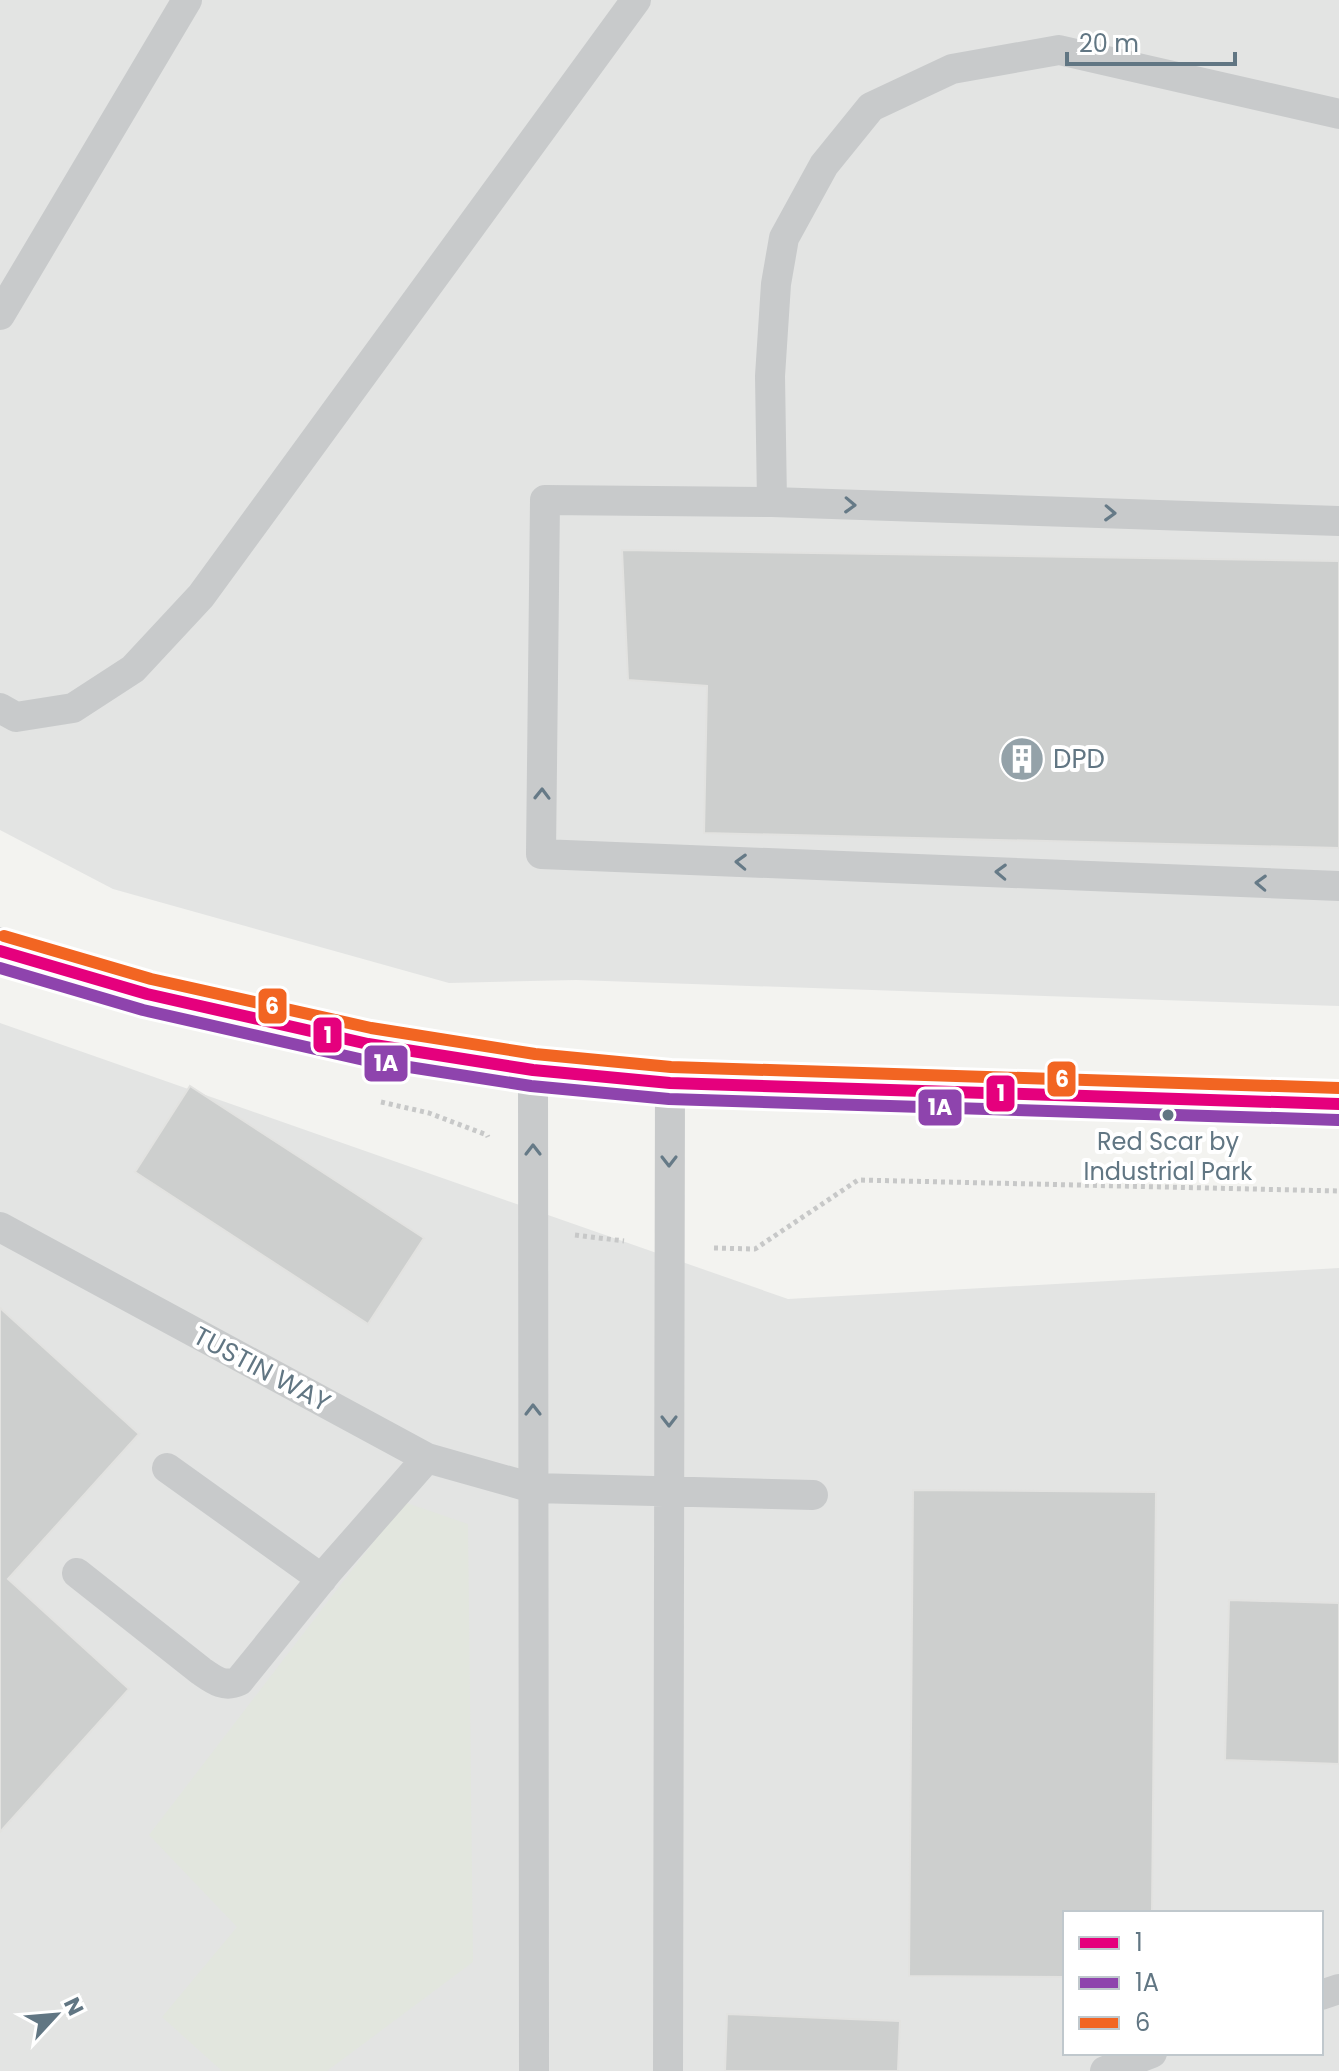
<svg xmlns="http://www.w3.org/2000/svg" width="1339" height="2071" font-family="Poppins,sans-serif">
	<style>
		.built { fill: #e3e4e3; fill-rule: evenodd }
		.green { fill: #e2e6de }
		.building { fill: #cdcfce; stroke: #e2e2e0; stroke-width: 2 }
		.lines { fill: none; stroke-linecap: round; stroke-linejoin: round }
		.secondary-casing { stroke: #cfd1d0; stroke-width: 48 }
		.path { stroke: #c7c8c8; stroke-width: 5; stroke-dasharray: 4 4; stroke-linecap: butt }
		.service { stroke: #c8cacb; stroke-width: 30 }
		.secondary { stroke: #dedfde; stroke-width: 44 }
		.bus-1-casing { stroke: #fff; stroke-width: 18 }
		.bus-2-casing { stroke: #fff; stroke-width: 18 }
		.bus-3-casing { stroke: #fff; stroke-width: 18 }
		.bus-1 { stroke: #e5007d; stroke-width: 12 }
		.bus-2 { stroke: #8e44ad; stroke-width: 12 }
		.bus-3 { stroke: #f26522; stroke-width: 12 }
		.oneway { stroke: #667a87 }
		.bus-dot { fill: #617683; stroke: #fff; stroke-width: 3 }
		.labels { text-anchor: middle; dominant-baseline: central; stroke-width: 8; stroke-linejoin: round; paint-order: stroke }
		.bus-label { font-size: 24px; fill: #617683; stroke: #fff }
		.poi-label { font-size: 26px; fill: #617683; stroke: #fff; text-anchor: start }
		.street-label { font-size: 26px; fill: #617683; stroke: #fff }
		.line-badge { stroke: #fff; stroke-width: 3 }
		.badge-label { font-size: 22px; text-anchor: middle; font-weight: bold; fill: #fff }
	</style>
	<rect width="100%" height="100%" fill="#f3f3f0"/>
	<path class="built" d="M 0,0 L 1339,0 L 1339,1006 L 576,980 L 449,983 L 113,889 L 0,830 Z
		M 0,1023 L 788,1299 L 1339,1268 L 1339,2071 L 0,2071 ZM 1065,1913 L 1321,1913 L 1321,2053 L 1065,2053 Z"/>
	<path class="green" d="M 404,1502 L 468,1524 L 473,1962 L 327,2071 L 222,2071 L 162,2017 L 237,1927 L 149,1835 Z"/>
	<path class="building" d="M 622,550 L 1339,561 L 1339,848 L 704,833 L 707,686 L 628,680 Z
		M 190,1086 L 424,1238 L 368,1324 L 135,1172 Z
		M 0,1308 L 139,1434 L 8,1579 L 129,1689 L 0,1832 Z
		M 913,1490 L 1156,1492 L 1152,1913 L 1065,1913 L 1065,1977 L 909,1976 Z
		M 1229,1600 L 1339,1603 L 1339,1764 L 1225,1760 Z
		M 727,2014 L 900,2021 L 898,2071 L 725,2071 Z"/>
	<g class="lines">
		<g class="secondary-casing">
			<path id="secondary" d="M 0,951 L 147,994 L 368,1044 L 533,1070 L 670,1083 L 1339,1104"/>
		</g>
		<path class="path" d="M 381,1102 L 429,1113 L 487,1135 L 488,1137
			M 575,1235 L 624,1241
			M 714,1248 L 755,1249 L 858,1180 L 1339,1191"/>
		<path class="service" d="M 0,315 L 187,0
			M 772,502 L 770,376 L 776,284 L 784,238 L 824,165 L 871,107 L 952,69 L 1059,50 L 1339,114
			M 1339,521 L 772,502 L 545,500 L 541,854 L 1339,886
			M 0,708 L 16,717 L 73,708 L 133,669 L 201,596 L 636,0
			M 533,1070 L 534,2071
			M 0,1227 L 427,1458 L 533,1488 L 813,1495
			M 167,1468 L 322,1579
			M 77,1573 L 201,1671 C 214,1680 224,1688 239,1681 L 328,1571 L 427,1458
			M 1321,1995 L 1339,1989
			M 668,2071 L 670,1083
			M 1105,2071 L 1152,2053"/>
		<use href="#secondary" class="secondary"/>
		<g class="bus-1-casing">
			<path id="bus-1" d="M 0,951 L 147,994 L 368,1044 L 533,1070 L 670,1083 L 1339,1104"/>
		</g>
		<g class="bus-2-casing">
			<path id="bus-2" d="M 0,968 L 143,1010 L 364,1060 L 531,1086 L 669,1099 L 1338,1120"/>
		</g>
		<g class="bus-3-casing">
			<path id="bus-3" d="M 4,936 L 151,979 L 371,1028 L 535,1054 L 671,1067 L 1339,1088"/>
		</g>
		<use href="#bus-1" class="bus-1"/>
		<use href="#bus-2" class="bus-2"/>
		<use href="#bus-3" class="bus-3"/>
	</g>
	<defs><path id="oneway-chevron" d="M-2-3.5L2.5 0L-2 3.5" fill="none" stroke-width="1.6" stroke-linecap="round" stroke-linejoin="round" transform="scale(2)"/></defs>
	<g class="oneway">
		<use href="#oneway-chevron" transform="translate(850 505) rotate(2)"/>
		<use href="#oneway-chevron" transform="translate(1110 513) rotate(2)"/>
		<use href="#oneway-chevron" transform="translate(542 794) rotate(-89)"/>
		<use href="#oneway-chevron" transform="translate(741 862) rotate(-178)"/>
		<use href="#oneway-chevron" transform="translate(1001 872) rotate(-178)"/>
		<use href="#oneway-chevron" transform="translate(1261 883) rotate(-178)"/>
		<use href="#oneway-chevron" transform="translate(533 1150) rotate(-90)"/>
		<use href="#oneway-chevron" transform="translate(669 1161) rotate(90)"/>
		<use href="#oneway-chevron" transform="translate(533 1410) rotate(-90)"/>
		<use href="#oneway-chevron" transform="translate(669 1421) rotate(90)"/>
	</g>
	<defs>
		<g id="building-disc" transform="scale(2.3)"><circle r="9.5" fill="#94a2a9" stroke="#fff"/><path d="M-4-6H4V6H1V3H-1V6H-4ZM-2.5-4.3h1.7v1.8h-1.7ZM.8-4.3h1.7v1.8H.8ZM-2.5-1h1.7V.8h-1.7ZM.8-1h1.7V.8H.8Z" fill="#fff"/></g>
	</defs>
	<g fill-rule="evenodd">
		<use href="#building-disc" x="1022" y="759"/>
	</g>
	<circle class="bus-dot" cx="1168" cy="1115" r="7"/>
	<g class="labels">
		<g class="bus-label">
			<text x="1168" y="1141">Red Scar by<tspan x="1168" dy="30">Industrial Park</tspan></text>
		</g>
		<g class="poi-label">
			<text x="1053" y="759">DPD</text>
		</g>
		<g class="street-label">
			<text transform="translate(262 1369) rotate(28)">TUSTIN WAY</text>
		</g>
	</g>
	<g class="line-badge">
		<rect x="257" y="987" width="31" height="38" rx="8" fill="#f26522"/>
		<rect x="312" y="1016" width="31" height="38" rx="8" fill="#e5007d"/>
		<rect x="363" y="1044" width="46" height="39" rx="8" fill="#8e44ad"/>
		<rect x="1046" y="1060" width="31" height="38" rx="8" fill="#f26522"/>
		<rect x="985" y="1074" width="31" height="39" rx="8" fill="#e5007d"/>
		<rect x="917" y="1088" width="46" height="39" rx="8" fill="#8e44ad"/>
	</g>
	<g class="badge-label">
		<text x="272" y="1014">6</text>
		<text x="328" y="1043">1</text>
		<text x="386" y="1071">1A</text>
		<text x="1062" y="1087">6</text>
		<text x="1001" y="1101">1</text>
		<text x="940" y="1115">1A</text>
	</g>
	<rect x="1063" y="1911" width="260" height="144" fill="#ffffff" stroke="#c0c8cd" stroke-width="2"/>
	<rect x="1079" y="1937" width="40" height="12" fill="#e5007d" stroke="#c0c8cd" stroke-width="2"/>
	<text x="1135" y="1951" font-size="24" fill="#617683">1</text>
	<rect x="1079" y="1977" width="40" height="12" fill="#8e44ad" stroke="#c0c8cd" stroke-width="2"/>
	<text x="1135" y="1991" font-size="24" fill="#617683">1A</text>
	<rect x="1079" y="2017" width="40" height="12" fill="#f26522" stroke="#c0c8cd" stroke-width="2"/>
	<text x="1135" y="2031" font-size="24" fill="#617683">6</text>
	<g transform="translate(56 2015) rotate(64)" stroke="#ffffff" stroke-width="6" paint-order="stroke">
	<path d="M0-6L14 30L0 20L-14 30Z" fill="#617683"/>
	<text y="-12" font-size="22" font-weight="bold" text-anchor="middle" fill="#617683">N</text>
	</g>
	<path d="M1067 52v12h168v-12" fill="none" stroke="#617683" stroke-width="4"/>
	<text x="1079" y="52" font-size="24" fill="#617683" stroke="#ffffff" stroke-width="6" paint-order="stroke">20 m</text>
</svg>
